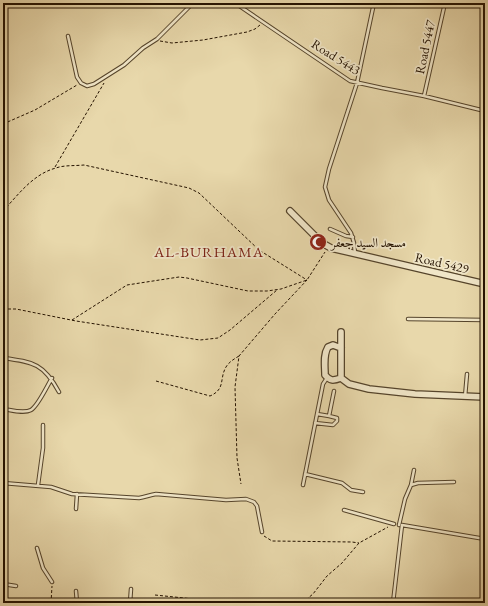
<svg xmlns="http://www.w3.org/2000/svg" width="488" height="606" font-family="'EB Garamond',Amiri,serif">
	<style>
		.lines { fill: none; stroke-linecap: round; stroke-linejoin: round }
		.lane-casing { stroke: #55442b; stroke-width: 4.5 }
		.street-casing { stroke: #55442b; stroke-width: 8 }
		.path { stroke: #241200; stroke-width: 1; stroke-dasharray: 3 2; stroke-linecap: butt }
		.lane { stroke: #f0e6c8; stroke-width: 2.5 }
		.street { stroke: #f0e6c8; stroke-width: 5.5 }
		.labels { text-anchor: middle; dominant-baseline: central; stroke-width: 3.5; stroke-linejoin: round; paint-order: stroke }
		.street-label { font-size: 13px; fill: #241200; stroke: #f0e6c8 }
		.poi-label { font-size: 13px; fill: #241200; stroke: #f0e6c8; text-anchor: start }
		.quarter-label { font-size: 15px; letter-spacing: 1px; fill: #7a1f14; stroke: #f0e6c8 }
	</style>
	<rect width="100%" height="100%" fill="#e8d8ab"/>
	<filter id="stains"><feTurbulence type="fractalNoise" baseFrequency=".005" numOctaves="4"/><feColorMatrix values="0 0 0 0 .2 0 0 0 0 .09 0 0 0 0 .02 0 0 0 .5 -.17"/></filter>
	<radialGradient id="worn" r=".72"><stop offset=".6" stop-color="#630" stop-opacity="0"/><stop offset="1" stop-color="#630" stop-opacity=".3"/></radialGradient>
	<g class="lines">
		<g class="lane-casing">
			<path id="lane" d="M 235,3 L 350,81 L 382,88 L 424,96 L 485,111
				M 68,36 L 77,77 L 81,83 L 87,86 L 94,84 L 124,65 L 143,48 L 157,39 L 193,3
				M 424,96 L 445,3
				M 330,229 L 346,236 L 353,237
				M 355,254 L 354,243 L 351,233 L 329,200 L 325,187 L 329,169 L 357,83 L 374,3
				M 408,319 L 485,320
				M 3,358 C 34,362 44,364 59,392
				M 3,368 L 6,358
				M 465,397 L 467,374
				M 3,409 C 11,410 24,414 31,410 C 38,406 47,386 52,378
				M 317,414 L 329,416 L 334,391
				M 315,423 L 333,425 L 337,421 L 337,418 L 329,416
				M 305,474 L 342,483 L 351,490 L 363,492
				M 3,483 L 51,487 L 72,494 L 139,498 C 145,497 150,495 156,494 L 226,500 L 246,499 L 254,502 L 257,506 L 262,532
				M 38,485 L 43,448 L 43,425
				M 303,485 L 323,384 L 327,378
				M 411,485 L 414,470
				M 76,509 L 77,494
				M 344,510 L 394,524
				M 399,525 L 405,499 L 411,485 L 418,483 L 454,482
				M 37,548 L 43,568 L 52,582
				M 3,584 L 16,586
				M 76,591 L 77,603
				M 130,603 L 131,589
				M 393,603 L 402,525 L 485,539"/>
		</g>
		<g class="street-casing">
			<path id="street" d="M 290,211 L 322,243 L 331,248 L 485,284
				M 341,332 L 341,378 L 349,384 L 369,389 L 415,394 L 485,397
				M 341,378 C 333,381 330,381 325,375 C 325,366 323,355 328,347 L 333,345 L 341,348"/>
		</g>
		<path class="path" d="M 160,41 L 172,43 L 203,40 L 247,32 L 255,29 L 260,25
			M 3,124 L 35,110 L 77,85
			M 55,167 L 104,83
			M 3,211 C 18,195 33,174 56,168 C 64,165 74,166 84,165 L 189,188 L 199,193 L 259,250 L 307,280 L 275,314 L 239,356 L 235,387 L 237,458 L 241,484
			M 3,309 L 16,309 L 76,321 L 200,340 L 218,338 L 230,330 L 277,290
			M 72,320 L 127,285 L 179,277 L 187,278 L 248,291 L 267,291 L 281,289 L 307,280 L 325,252
			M 156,381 L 210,396 C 226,389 219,379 226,367 C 229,362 234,359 239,356
			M 264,536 L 272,541 L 352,542 L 359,543
			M 155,595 L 203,600 L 206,603
			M 51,603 L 52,586
			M 302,603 L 313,594 L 327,576 L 342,563 L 359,543 L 388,527"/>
		<use href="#lane" class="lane"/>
		<use href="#street" class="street"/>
	</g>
	<defs>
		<g id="mosque-disc" transform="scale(0.9)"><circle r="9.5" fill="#8f2418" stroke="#f0e6c8"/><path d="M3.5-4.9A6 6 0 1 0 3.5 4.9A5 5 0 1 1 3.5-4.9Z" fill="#fff"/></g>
	</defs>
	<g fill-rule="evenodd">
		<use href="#mosque-disc" x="318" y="242"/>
	</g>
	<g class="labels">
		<g class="street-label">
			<text transform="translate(425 47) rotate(-78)">Road 5447</text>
			<text transform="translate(336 57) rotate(32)">Road 5443</text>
			<text transform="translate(442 263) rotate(13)">Road 5429</text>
		</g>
		<g class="poi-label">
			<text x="331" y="242">مسجد السيد جعفر</text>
		</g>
		<g class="quarter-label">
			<text x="209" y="251">AL-BURHAMA</text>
		</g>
	</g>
	<rect width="488" height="606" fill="none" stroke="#e8d8ab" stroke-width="16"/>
	<rect x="4" y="4" width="480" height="598" fill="none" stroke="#241200" stroke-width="2"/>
	<rect x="8" y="8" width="472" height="590" fill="none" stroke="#241200"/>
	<rect width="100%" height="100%" filter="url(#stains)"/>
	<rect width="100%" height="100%" fill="url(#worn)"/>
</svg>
